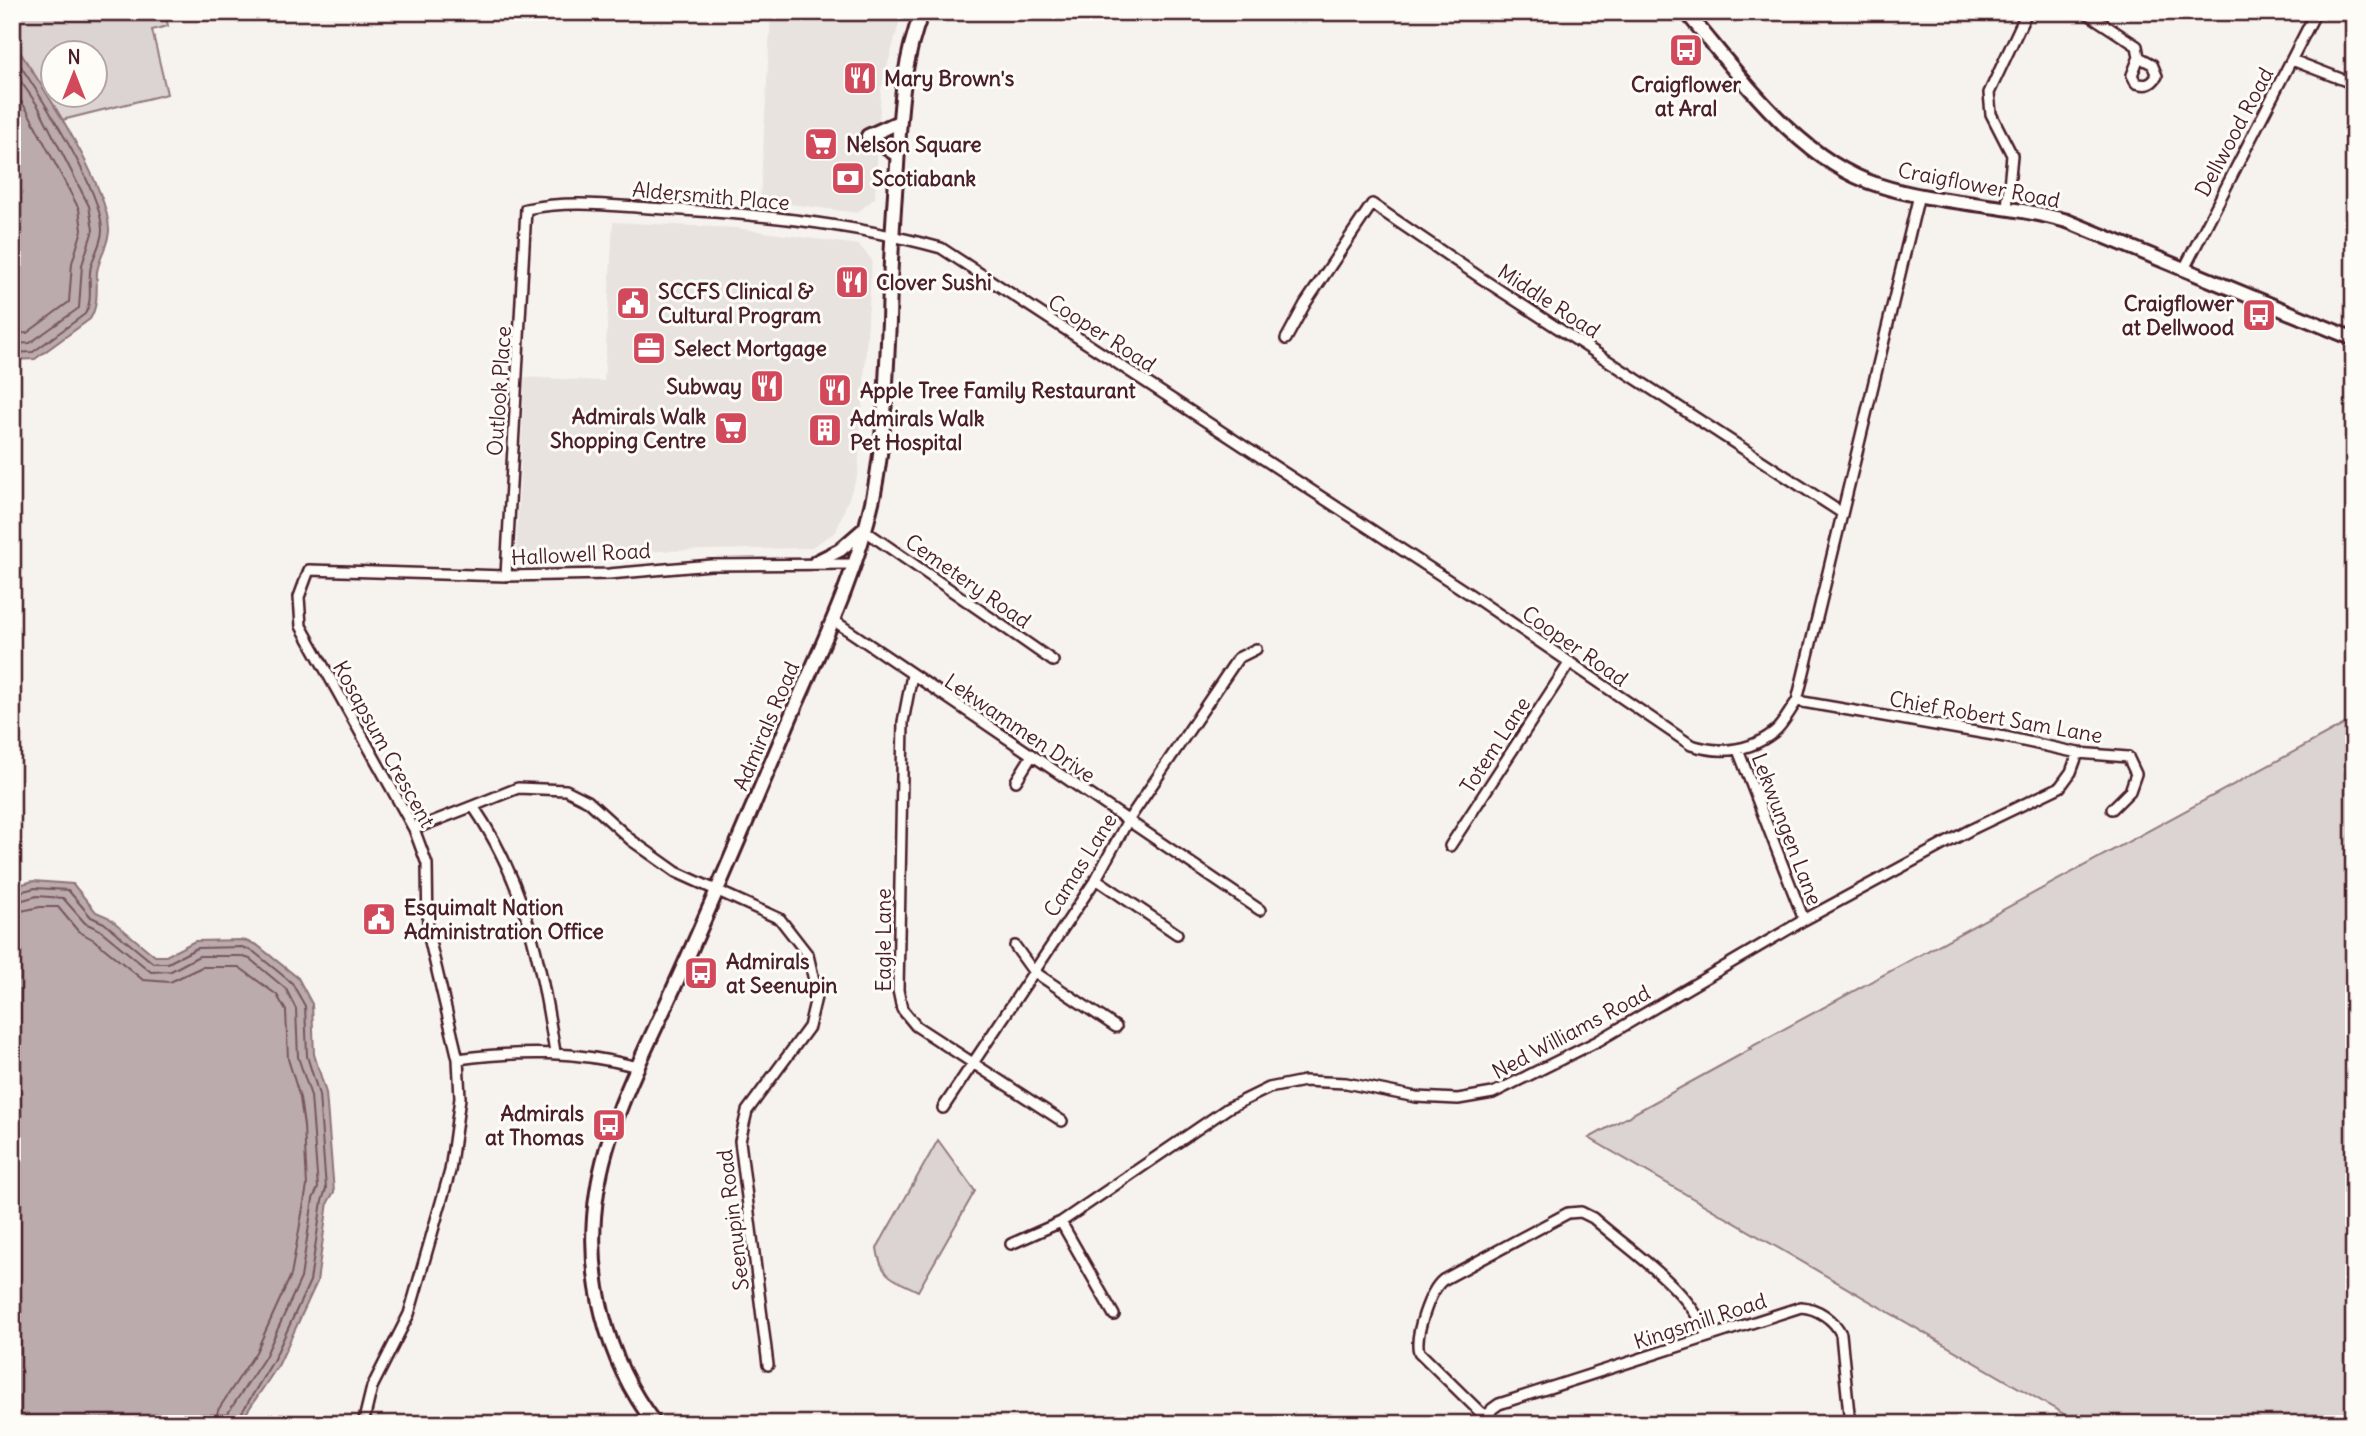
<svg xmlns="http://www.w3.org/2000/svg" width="2366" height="1436" font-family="Delius,sans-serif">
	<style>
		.built { fill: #e9e3e0 }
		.green { fill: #dcd4d2; stroke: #937a7e; stroke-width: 2; fill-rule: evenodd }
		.water { fill: #bbabac; stroke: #8e7378; stroke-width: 2 }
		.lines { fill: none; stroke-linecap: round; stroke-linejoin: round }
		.shore { stroke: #77575f; stroke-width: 2 }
		.street-casing { stroke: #4a1f2b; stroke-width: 14 }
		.secondary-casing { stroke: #4a1f2b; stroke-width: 18 }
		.street { stroke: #fdfcf7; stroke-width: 9 }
		.secondary { stroke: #fdfcf7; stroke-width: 12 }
		.labels { text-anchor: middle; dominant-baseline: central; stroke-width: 6; stroke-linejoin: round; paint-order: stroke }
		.poi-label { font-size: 21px; font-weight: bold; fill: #4a1f2b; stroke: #fdfcf7; text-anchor: start }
		.street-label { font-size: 21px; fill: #4a1f2b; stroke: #fdfcf7 }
	</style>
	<rect width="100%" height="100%" fill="#f6f3ef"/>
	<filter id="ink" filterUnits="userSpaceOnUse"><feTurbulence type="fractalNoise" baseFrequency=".0143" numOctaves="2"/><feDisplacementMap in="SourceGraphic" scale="14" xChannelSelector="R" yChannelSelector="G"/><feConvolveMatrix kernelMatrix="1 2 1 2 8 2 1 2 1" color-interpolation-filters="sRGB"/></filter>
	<g filter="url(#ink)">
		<path class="built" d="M 771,12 L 902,12 L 881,90 L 875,198 L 857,213 L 760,200 Z
			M 613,222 L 736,228 L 859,245 L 872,260 L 858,474 L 836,532 L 810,548 L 516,554 L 525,377 L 604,381 Z"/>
		<path class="green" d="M 12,12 L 165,12 L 168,26 L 152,30 L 167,94 L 62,120 L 12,40 ZM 52,52 L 94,52 L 94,94 L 52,94 Z
			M 2354,719 L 2354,1424 L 2081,1424 L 1589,1138 L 1751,1049 L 1749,1048 Z
			M 938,1140 L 975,1191 L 918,1291 C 894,1279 881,1278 877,1248 Z"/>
		<path class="water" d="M 12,40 C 38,79 110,187 109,231 C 108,246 99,258 97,272 C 96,288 99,305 90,319 L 35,359 L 12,360 Z
			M 33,881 L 73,884 L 96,912 L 108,917 L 155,956 L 166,956 L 195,941 L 243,940 L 257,945 L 298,978 L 312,1004 L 314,1054 L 326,1093 L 334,1192 L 328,1202 L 317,1282 L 279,1364 L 239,1424 L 12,1424 L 12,887 Z"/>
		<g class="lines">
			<path class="shore" d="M 12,53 C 36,89 102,190 102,230 C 102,243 94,254 91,266 C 87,281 94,300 85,314 L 33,352 L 12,353
				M 12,69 L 38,106 L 89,206 L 93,230 L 82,265 L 79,308 L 30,343 L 12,344
				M 12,87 L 28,112 L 79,209 L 82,230 L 72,263 L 69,302 L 27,333 L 12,334
				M 12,894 L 35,888 L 68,890 L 91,917 L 104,923 L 153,963 L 168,963 L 197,948 L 242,947 L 254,952 L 292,983 L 305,1006 L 307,1056 L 319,1095 L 326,1189 L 322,1201 L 310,1281 L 273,1361 L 235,1424
				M 12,903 L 37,896 L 63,898 L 85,923 L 100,930 L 151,972 L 171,971 L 199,956 L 240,956 L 250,959 L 286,989 L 296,1009 L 298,1057 L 311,1096 L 318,1188 L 313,1199 L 301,1278 L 265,1357 L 228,1413 L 226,1424
				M 12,913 L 40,907 L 58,907 L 78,931 L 94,940 L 143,980 L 170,982 L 202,967 L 239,967 L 277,995 L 286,1011 L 288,1059 L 300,1098 L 304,1126 L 307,1186 L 291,1275 L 256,1352 L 218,1410 L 215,1424"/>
			<g class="street-casing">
				<path id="street" d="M 2085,12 L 2137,46 L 2139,57 L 2132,75 L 2136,83 C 2146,86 2151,85 2157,76 L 2152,64 L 2139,57
					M 2292,60 L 2354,84
					M 2007,208 L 2012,155 L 1991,114 L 1989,93 L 2027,12
					M 2184,269 L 2316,12
					M 1286,339 L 1305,304 L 1372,204 L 1481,278 L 1842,513
					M 864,530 L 1053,661
					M 506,576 L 526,209 C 567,200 608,205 649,208 C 747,213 846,222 941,248 L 1471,595 L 1691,745 C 1720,754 1749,752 1774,732 C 1783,725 1790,710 1797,701 L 1919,195
					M 833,620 L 1260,910
					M 912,675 L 903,722 L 898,990 L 902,1009 L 916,1026 L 1062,1121
					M 1797,701 L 2005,737 L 2078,753 L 2128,757 L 2136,774 L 2130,791 L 2112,809
					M 1738,750 L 1804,920
					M 1016,781 L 1031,757
					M 473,806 L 518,788 L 566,790 L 588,801 L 631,840 L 676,872 L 780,919 L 808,955 L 817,993 L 809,1027 L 747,1111 L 740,1141 L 768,1365
					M 414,829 L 473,806 C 526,884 540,960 555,1052
					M 1450,846 L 1570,662
					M 1096,879 L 1177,934
					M 1015,946 L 1033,971 L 1116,1027
					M 458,1059 C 522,1051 574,1050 638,1067
					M 943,1108 L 1096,879 L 1127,822 L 1238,658 L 1256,649
					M 1061,1222 L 1114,1315
					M 1011,1244 L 1061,1222 L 1228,1108 L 1269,1088 L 1304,1081 L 1346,1083 L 1416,1097 L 1458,1099 L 1493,1093 L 1598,1041 L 1804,920 L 1970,830 L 2060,787 L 2071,772 L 2078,753
					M 1488,1415 L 1480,1412 L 1419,1352 C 1414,1336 1430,1290 1443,1280 L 1568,1213 L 1581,1212 L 1593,1218 C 1630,1251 1692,1290 1707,1337
					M 363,1424 L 372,1387 L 409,1314 L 450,1171 L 460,1098 L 458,1059 L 428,933 L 427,864 L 414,829 L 301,626 L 299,597 L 309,570 L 506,576 L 609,574 L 711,565 L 855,564
					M 1485,1424 L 1492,1409 L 1499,1404 L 1801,1307 C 1817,1308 1834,1319 1841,1334 L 1850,1424"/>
			</g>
			<g class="secondary-casing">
				<path id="secondary" d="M 1686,12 C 1739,74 1798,160 1878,185 C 1939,205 2005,203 2067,221 L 2354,339
					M 868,136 L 897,155
					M 868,136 L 899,122
					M 816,562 L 840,550 L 863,530
					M 655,1424 C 605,1359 584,1273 597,1192 C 608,1119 646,1050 676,983 C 716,895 753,806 791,716 C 823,643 858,571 874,493 C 885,437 886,379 889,322 C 890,270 893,218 897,166 C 900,114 902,62 922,12"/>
			</g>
			<use href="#street" class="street"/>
			<use href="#secondary" class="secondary"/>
		</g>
	</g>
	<defs>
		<g id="bus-square" transform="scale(1.75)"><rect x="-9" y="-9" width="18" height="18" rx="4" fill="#d1495b" stroke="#fdfcf7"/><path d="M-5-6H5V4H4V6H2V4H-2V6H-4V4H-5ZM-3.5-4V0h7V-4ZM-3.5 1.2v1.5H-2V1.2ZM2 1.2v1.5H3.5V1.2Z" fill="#fff"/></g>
		<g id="restaurant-square" transform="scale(1.75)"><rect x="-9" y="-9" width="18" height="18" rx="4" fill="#d1495b" stroke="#fdfcf7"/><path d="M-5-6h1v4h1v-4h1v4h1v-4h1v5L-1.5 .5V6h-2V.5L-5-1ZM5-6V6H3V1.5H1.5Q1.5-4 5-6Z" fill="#fff"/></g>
		<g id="supermarket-square" transform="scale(1.75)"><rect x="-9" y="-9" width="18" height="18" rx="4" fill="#d1495b" stroke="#fdfcf7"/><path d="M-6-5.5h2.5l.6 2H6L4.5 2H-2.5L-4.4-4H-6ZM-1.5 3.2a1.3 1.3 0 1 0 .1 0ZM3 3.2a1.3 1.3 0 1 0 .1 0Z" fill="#fff"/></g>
		<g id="bank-square" transform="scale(1.75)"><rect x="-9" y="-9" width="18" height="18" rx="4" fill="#d1495b" stroke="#fdfcf7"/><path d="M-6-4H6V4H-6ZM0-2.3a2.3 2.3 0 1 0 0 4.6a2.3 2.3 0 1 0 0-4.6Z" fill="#fff"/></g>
		<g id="civic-square" transform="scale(1.75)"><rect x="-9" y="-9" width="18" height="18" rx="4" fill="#d1495b" stroke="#fdfcf7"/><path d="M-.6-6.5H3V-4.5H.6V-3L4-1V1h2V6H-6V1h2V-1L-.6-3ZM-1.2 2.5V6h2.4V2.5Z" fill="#fff"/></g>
		<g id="office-square" transform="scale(1.75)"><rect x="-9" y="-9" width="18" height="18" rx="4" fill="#d1495b" stroke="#fdfcf7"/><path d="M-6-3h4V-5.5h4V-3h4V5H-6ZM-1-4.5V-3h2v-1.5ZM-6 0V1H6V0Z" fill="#fff"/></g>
		<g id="building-square" transform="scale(1.75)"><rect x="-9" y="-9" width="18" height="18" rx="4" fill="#d1495b" stroke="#fdfcf7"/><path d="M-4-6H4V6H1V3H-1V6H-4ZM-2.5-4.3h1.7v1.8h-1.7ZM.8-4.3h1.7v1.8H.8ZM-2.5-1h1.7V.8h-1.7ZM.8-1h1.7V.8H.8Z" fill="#fff"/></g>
	</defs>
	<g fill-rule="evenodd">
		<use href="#bus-square" x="1686" y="50"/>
		<use href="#restaurant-square" x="860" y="78"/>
		<use href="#supermarket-square" x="821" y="144"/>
		<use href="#bank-square" x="848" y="178"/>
		<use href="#restaurant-square" x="852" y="282"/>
		<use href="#civic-square" x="633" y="303"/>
		<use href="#bus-square" x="2259" y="315"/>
		<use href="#office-square" x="649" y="348"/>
		<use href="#restaurant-square" x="767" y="386"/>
		<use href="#restaurant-square" x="835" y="390"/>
		<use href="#supermarket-square" x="731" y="428"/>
		<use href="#building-square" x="825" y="430"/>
		<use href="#civic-square" x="379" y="919"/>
		<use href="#bus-square" x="701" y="973"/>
		<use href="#bus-square" x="609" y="1125"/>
	</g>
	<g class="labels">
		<g class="poi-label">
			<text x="884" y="78">Mary Brown's</text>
			<text x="1686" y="84" text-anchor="middle">Craigflower<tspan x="1686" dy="24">at Aral</tspan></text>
			<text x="846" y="144">Nelson Square</text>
			<text x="872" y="178">Scotiabank</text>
			<text x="876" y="282">Clover Sushi</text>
			<text x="658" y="291">SCCFS Clinical &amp;<tspan x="658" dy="24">Cultural Program</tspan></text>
			<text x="2234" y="303" text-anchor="end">Craigflower<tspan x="2234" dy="24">at Dellwood</tspan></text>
			<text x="674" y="348">Select Mortgage</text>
			<text x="742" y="386" text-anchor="end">Subway</text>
			<text x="860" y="390">Apple Tree Family Restaurant</text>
			<text x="706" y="416" text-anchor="end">Admirals Walk<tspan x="706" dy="24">Shopping Centre</tspan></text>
			<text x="850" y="418">Admirals Walk<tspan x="850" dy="24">Pet Hospital</tspan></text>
			<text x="404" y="907">Esquimalt Nation<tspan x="404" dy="24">Administration Office</tspan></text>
			<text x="726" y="961">Admirals<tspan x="726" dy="24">at Seenupin</tspan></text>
			<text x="584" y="1113" text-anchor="end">Admirals<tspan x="584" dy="24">at Thomas</tspan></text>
		</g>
		<g class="street-label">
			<text transform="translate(2234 132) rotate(-62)">Dellwood Road</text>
			<text transform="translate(1979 185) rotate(11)">Craigflower Road</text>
			<text transform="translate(711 196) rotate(5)">Aldersmith Place</text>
			<text transform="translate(1549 301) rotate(33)">Middle Road</text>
			<text transform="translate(1102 333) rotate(33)">Cooper Road</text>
			<text transform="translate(499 391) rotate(-86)">Outlook Place</text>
			<text transform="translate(581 554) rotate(-3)">Hallowell Road</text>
			<text transform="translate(968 581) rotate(35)">Cemetery Road</text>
			<text transform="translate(1575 646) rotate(35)">Cooper Road</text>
			<text transform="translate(1996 717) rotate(10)">Chief Robert Sam Lane</text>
			<text transform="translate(766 726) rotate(-67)">Admirals Road</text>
			<text transform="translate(1020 728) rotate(34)">Lekwammen Drive</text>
			<text transform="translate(384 744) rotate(61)">Kosapsum Crescent</text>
			<text transform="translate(1495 745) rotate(-57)">Totem Lane</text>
			<text transform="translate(1787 829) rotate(69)">Lekwungen Lane</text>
			<text transform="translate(1080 865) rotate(-58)">Camas Lane</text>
			<text transform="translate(883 940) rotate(-90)">Eagle Lane</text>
			<text transform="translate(1571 1032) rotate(-28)">Ned Williams Road</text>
			<text transform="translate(733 1220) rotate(-97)">Seenupin Road</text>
			<text transform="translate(1700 1321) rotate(-18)">Kingsmill Road</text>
		</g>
	</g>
	<rect width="2366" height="1436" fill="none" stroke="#fdfcf7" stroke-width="42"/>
	<rect x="21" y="21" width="2324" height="1394" fill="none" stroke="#4a1f2b" stroke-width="2.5" filter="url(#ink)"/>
	<g transform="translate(74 74)"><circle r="33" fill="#fdfcf7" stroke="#b5a4a5" stroke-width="2"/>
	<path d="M0-5L12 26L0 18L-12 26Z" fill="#d1495b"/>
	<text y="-10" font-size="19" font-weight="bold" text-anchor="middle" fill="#4a1f2b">N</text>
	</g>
</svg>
